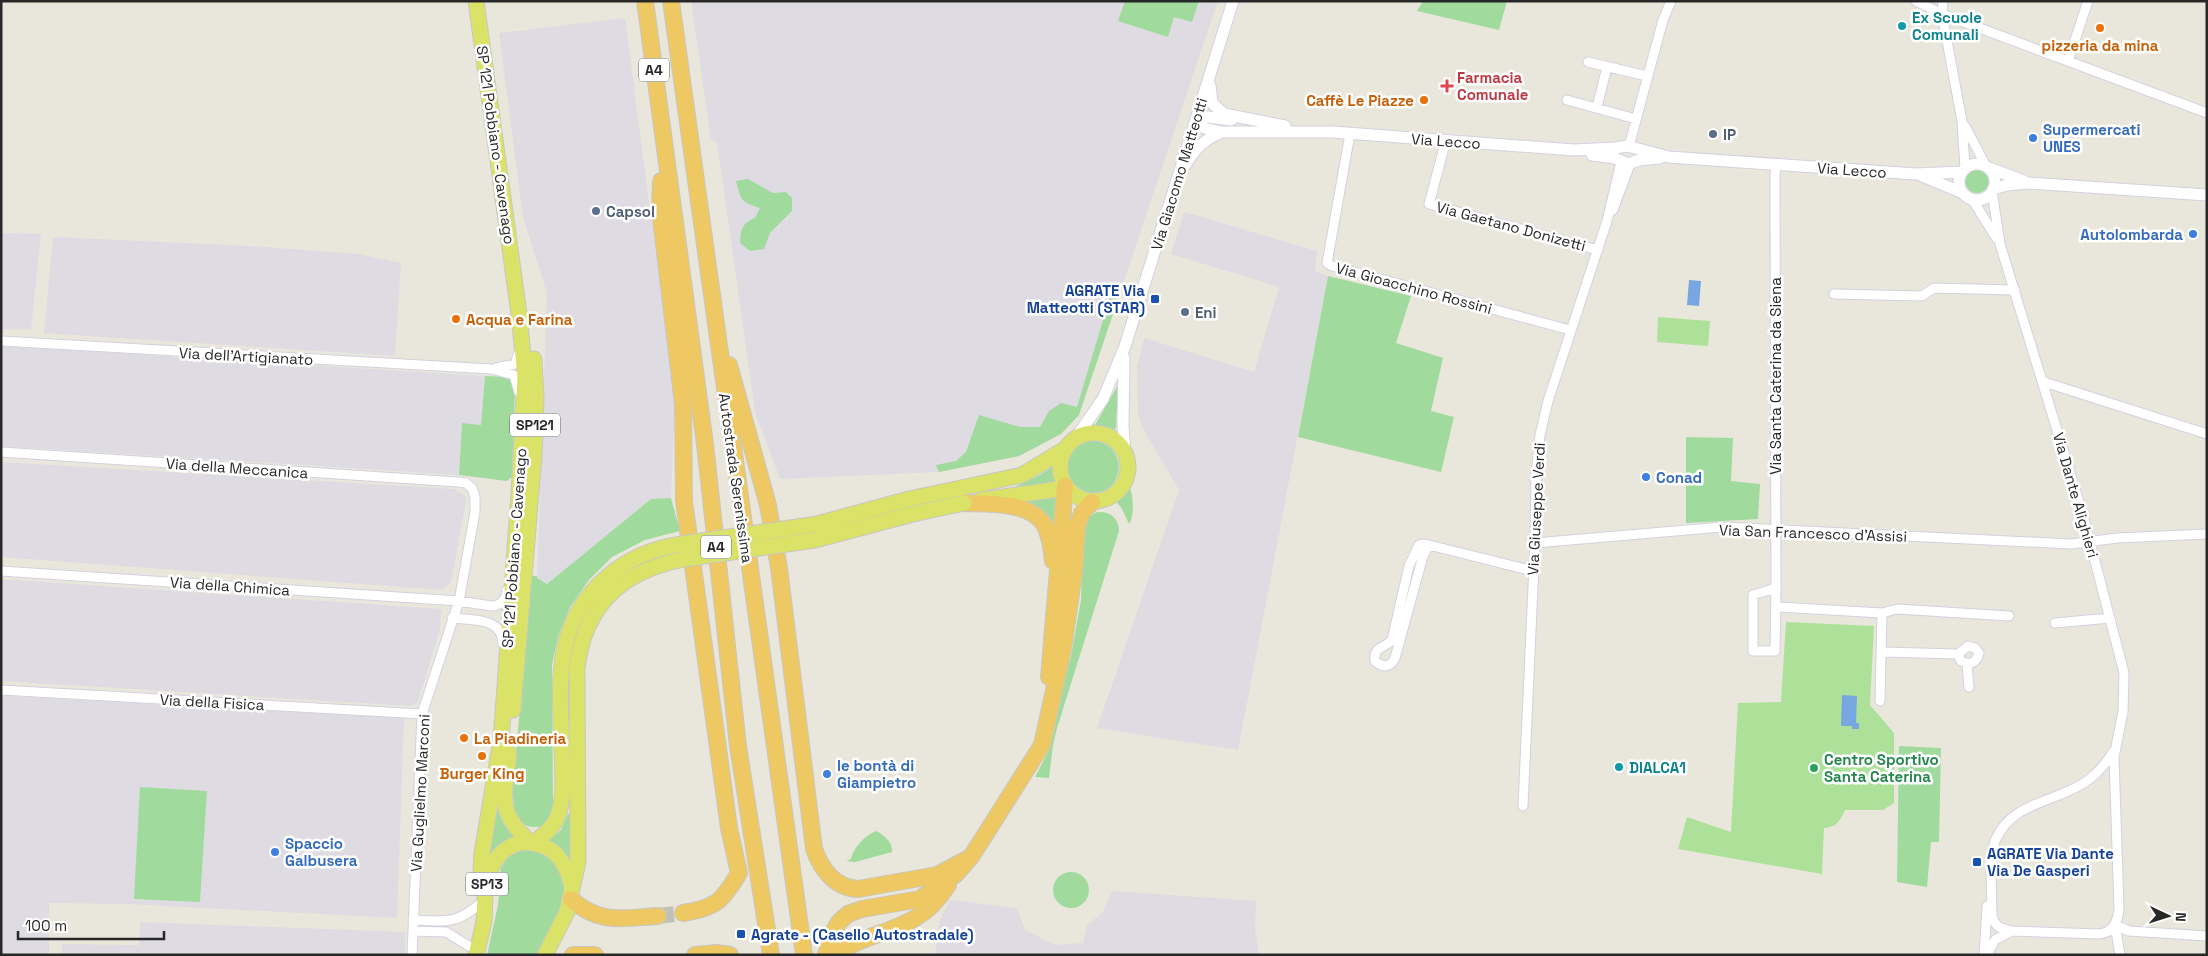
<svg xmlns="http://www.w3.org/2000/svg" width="2208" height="956" font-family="'Space Grotesk',sans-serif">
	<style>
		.industrial { fill: #dfdbe2 }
		.green { fill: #a0db9d }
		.pitch { fill: #ade19a }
		.water { fill: #78a6e1 }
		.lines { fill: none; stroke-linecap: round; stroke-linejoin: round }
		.motorway-tunnel { stroke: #c2c1b7; stroke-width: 16; stroke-dasharray: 16 8; stroke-linecap: butt }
		.minor-casing { stroke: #d3d1e0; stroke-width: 11 }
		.tertiary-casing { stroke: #d3d1e0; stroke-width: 13 }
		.primary-casing { stroke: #c7c7c7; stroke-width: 17 }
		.motorway-casing { stroke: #c7c7c7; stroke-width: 18 }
		.minor { stroke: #fff; stroke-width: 9 }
		.tertiary { stroke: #fff; stroke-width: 11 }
		.primary { stroke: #dae268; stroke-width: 15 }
		.motorway { stroke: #edc863; stroke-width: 16 }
		.primary-bridge-casing { stroke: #c7c7c7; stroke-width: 17; stroke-linecap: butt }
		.primary-bridge { stroke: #dae268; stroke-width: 15 }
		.culture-dot { fill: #0f9aa8; stroke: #fff; stroke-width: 2 }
		.food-dot { fill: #e8710a; stroke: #fff; stroke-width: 2 }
		.health-dot { fill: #e0444e; stroke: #fff; stroke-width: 2 }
		.service-dot { fill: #5c6f8a; stroke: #fff; stroke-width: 2 }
		.shop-dot { fill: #3f7fe0; stroke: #fff; stroke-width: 2 }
		.transit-dot { fill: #1a4fb4; stroke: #fff; stroke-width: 2 }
		.leisure-dot { fill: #2e9e5b; stroke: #fff; stroke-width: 2 }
		.labels { text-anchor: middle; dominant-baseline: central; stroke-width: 5; stroke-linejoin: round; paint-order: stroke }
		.shield { fill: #fff; stroke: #686868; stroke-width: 1 }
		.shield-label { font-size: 14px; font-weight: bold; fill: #282828 }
		.culture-label { font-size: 15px; font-weight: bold; fill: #0d838f; stroke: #fff; text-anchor: start }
		.food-label { font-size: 15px; font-weight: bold; fill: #c56008; stroke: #fff }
		.health-label { font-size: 15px; font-weight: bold; fill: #be3a42; stroke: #fff; text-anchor: start }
		.shop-label { font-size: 15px; font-weight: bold; fill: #366cbe; stroke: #fff; text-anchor: start }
		.service-label { font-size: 15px; font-weight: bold; fill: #4e5e75; stroke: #fff; text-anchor: start }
		.street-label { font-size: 15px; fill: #282828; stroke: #fff }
		.transit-label { font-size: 15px; font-weight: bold; fill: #164399; stroke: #fff; text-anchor: start }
		.leisure-label { font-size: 15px; font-weight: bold; fill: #27864d; stroke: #fff; text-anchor: start }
	</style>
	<rect width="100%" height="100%" fill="#e9e7db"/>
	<path class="industrial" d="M 691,1 L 1218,1 L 1079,415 L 1061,434 L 1019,456 L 939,472 L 780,479 L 755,412 L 717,142 L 711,140 Z
		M 625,18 L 675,401 L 671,498 L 651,499 L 547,584 L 537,578 L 547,293 L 523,217 L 499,33 Z
		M 1184,212 L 1317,251 L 1315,271 L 1328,276 L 1238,750 L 1097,728 L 1179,490 L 1142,427 L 1138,414 L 1137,367 L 1144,338 L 1254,372 L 1279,287 L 1171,254 Z
		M 1,233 L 41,234 L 31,330 L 1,329 Z
		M 53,237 L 249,246 L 358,254 L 401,263 L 395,356 L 44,333 Z
		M 1,346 L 485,376 L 481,425 L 462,424 L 459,475 L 1,446 Z
		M 1,462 L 454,489 L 465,496 L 466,502 L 451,582 L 443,590 L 1,557 Z
		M 1,579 L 441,609 L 440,629 L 418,702 L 411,706 L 1,681 Z
		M 1,696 L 404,717 L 397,918 L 127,904 L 49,903 L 49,955 L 1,955 Z
		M 1112,891 L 1256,901 L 1255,930 L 1259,955 L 935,955 L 939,922 L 950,900 L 1017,908 L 1025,930 L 1055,945 L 1083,943 L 1087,925 L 1103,912 Z
		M 140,922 L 405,932 L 405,955 L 62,955 L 62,944 L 139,945 Z"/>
	<path class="green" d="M 1125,1 L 1199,1 L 1192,22 L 1174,17 L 1168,37 L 1118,21 Z
		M 1423,1 L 1507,1 L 1499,30 L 1417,11 Z
		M1965 181a12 12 0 1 1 24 0a12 12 0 1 1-24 0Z
		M 748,179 L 773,193 L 786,192 L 792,198 L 792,211 L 770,233 L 764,249 L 750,251 L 740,243 C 741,229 742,223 755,218 L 760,208 C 741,202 741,201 736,181 Z
		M 1328,276 L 1411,296 L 1396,343 L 1443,358 L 1431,411 L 1454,417 L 1441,472 L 1298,437 Z
		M 1110,297 L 1118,299 L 1079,415 L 1061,434 L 1019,456 L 939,472 L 936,465 L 956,461 L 966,452 L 979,415 L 1020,427 L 1040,427 L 1049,411 L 1061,403 L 1077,407 Z
		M 485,376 L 509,377 L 515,389 L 512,477 L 507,481 L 459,475 L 462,423 L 481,425 Z
		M 1118,385 L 1116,427 L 1114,431 L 1095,425 Z
		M 1686,437 L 1733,438 L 1731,481 L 1760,484 L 1758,519 L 1686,523 Z
		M 1094,440 C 1136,449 1119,503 1085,491 C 1078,489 1072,483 1069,475 C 1062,456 1077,443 1094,440 Z
		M 1053,466 L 1056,484 L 1008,490 L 1040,475 Z
		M 1130,487 C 1133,497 1135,515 1129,524 L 1122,509 L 1116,501 Z
		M 1058,493 L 1056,537 L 1015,500 Z
		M 671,498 L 680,531 L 645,540 L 612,557 L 589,580 L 570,607 L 558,637 L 552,665 L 553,808 L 550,817 L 542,826 C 517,832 513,810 513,790 L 531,576 L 537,576 L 537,578 L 547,584 L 651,499 Z
		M 1097,512 C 1110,511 1119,518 1119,531 L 1057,728 L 1053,745 L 1049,778 L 1035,777 L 1047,754 L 1071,656 L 1081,600 L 1084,528 L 1088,517 Z
		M 1899,746 L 1941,748 L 1939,842 L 1931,842 L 1927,887 L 1897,882 Z
		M 140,787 L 207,791 L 200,902 L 134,899 Z
		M 499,804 L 504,825 L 516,837 L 502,844 L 489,862 L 490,844 Z
		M 568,814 L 573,814 L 572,863 L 547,842 L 561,830 Z
		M 877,831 C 884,836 893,842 892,852 L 855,862 L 846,861 L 851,859 C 853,848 867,833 877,831 Z
		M 529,848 C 591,865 557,918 538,955 L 487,955 L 498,905 L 501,868 L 507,858 L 517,851 Z
		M1053 890a18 18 0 1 1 36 0a18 18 0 1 1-36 0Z"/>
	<path class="pitch" d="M 1658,317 L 1710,321 L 1708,346 L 1657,342 Z
		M 1786,622 L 1874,626 L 1870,705 L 1894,733 L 1894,803 L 1883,810 L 1845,810 C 1840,821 1837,827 1824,828 L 1822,874 L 1678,849 L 1687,817 L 1731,832 L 1738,703 L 1781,702 Z"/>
	<path class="water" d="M 1689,280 L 1701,281 L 1699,306 L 1687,305 Z
		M 1842,695 L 1857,696 L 1856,723 L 1859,723 L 1859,729 L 1852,729 L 1852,726 L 1841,726 Z"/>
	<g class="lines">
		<path class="motorway-tunnel" d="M 658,916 L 683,913"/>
		<g class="minor-casing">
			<path id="minor" d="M 1916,1 L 1942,14 L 2207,113
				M 1943,1 L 1942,14 L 1962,121 L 1965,168
				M 2068,61 L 2088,1
				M 1588,62 L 1647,76
				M 1567,100 L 1636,119
				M 1597,107 L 1607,67
				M 1965,126 L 1986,166
				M 1350,134 L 1327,263 L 1332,266 L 1570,330
				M 1446,140 L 1429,204 L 1598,250
				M 1629,146 L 1663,20 L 1671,1
				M 1972,199 L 1997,239
				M 1613,210 L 1630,164
				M 1834,294 L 1922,296 L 1934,288 L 2015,290
				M 1,341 L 491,369 L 514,375 L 519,392
				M 496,368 L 515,364 L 519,352
				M 2044,382 L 2207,434
				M 1,452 L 458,482 L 466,483 L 472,488 L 475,497 L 475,512 L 459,601 L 422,714 L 412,955
				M 1535,543 L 1722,527 L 2071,544 L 2117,538 L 2207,534
				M 1423,544 L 1429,545 L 1423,556 L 1395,658 C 1390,668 1383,668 1375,661 C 1373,646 1384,649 1392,640 L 1409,566 L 1419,545 Z
				M 1429,545 L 1533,571
				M 1,571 L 459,601 L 491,606 C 501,606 506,599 507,590
				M 1776,588 L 1753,595 L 1753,651 L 1775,651 L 1776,588 L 1775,176 L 1776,164
				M 1776,607 L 1882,613 L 1880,701
				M 1882,613 L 1897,609 L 2009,616
				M 452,618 C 471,620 503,617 503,644
				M 2055,623 L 2110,618
				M 1881,652 L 1958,654 L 1968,646 L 1975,648 L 1979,653 C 1976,664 1970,665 1961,661 L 1958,654
				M 1967,664 L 1969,687
				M 1,690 L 422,714
				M 1523,806 L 1535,543 L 1536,475 L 1540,435 L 1548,401 L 1607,221 L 1621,162
				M 1991,871 L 1992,916 C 1995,927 2001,929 2012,931 L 2099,934 C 2113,933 2118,922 2119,908 L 2114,757 L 2123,712 L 2124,673 L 2083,515 L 2000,244 L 1992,191
				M 1991,876 C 1992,864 1991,852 1995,841 C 2011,802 2053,803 2084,783 C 2096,775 2106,764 2113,752
				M 413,920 C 449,922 457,924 485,900
				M 2115,925 L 2129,931 L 2207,936
				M 2115,925 L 2120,955
				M 413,931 L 446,932 L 477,951
				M 1984,955 L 1987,906
				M 1987,955 L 1995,940 L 2010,932"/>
		</g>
		<g class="tertiary-casing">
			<path id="tertiary" d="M 1210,85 L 1212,103 L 1224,114 L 1285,126
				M 1196,119 L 1204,128 L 1222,132 L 1333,132 L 1574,150 L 1615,148 L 1627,146 L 1669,157 L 1916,174 L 1962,172
				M 1196,119 L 1208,117 L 1231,120
				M 1592,155 L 1615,158 L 1628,164 L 1639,160 L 1660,158
				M 1186,164 C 1195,148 1205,139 1222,132
				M1959 182a18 18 0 1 1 36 0a18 18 0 1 1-36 0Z
				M 1989,168 L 2024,181
				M 1922,176 L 1963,193
				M 1993,189 L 2007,185 L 2028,183 L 2207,195
				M 1124,358 L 1123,426 L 1125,454
				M 1075,439 L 1103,399 L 1125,346 L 1233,1"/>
		</g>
		<g class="primary-casing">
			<path id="primary" d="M 476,1 L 519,314 L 525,377 L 519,494 L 501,740 L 482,853 L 481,870 L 487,884
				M1060 467a34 34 0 1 1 68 0a34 34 0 1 1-68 0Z
				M 961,488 L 1022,475 L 1065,449
				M 981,500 L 1066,488
				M 513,710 L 534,456 L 536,398 L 534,359
				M 509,753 C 505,795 495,811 530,842
				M 534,843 C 543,835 553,828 557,818 C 566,796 562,769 562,746 C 561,715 558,682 564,651 C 575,592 624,552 682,544
				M 476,955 C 479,943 482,932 484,921 C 485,907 484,892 488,878 C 494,852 516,835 543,846 C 560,852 569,871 572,888
				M 545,955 L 567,912 L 578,862 L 577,669 C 584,605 622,571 684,559"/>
		</g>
		<g class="motorway-casing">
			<path id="motorway" d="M 645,1 L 705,444 L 738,746 L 771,955
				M 671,1 L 804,955
				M 661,181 L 660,211 L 683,404 L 684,501 L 729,828 L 739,873 C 722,902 715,908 683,913
				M 729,365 L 768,505 L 779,568 L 814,849 C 821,869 835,888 858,889 L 937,875 L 971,857
				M 964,503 C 988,504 1031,501 1045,526 C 1050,537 1052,549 1053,561
				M 1049,677 L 1065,486
				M 571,899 C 600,925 622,918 658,916
				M 573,955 L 595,955
				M 695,955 L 716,953 L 730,955
				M 826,955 L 832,934 L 839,922 L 848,914 L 862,909 L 920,899 L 956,874 L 971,857 L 1042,745 L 1063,649 L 1074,573 L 1077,527 L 1082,513 L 1092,502
				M 836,955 C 846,946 858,942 870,937 C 905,925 928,917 948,885"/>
		</g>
		<use href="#minor" class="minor"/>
		<use href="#tertiary" class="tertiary"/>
		<use href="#primary" class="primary"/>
		<use href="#motorway" class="motorway"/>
		<g class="primary-bridge-casing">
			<path id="primary-bridge" d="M 682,544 L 817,524 L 909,499 L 961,488
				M 684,559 L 815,540 L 913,514 L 964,503"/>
		</g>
		<use href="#primary-bridge" class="primary-bridge"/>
	</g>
	<g class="culture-dot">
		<circle cx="1902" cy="26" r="5"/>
		<circle cx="1619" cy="767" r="5"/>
	</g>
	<g class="food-dot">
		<circle cx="2100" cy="28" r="5"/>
		<circle cx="1424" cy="100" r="5"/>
		<circle cx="456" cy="319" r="5"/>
		<circle cx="464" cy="738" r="5"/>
		<circle cx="482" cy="756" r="5"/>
	</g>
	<path class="health-dot" d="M1444.5 78.5h5v5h5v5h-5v5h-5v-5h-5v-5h5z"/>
	<g class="service-dot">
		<circle cx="1713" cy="134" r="5"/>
		<circle cx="596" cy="211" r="5"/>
		<circle cx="1185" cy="312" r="5"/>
	</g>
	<g class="shop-dot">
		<circle cx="2033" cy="138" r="5"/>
		<circle cx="2193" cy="234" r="5"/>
		<circle cx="1646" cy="477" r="5"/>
		<circle cx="827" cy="774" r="5"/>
		<circle cx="275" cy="852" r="5"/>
	</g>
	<g class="transit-dot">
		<rect x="1150" y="294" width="10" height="10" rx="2.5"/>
		<rect x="1972" y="857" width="10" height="10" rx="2.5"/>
		<rect x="736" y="929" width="10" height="10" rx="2.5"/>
	</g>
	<circle class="leisure-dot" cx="1814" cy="768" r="5"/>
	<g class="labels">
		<g class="shield">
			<rect x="639" y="58.5" width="30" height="23" rx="4"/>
			<rect x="510" y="413.5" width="50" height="23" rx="4"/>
			<rect x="701" y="535.5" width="30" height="23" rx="4"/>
			<rect x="466" y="872.5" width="42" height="23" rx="4"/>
		</g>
		<g class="shield-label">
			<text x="654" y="70">A4</text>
			<text x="535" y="425">SP121</text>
			<text x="716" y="547">A4</text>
			<text x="487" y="884">SP13</text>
		</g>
		<g class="culture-label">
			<text x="1912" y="17">Ex Scuole<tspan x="1912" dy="17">Comunali</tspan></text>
			<text x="1629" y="767">DIALCA1</text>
		</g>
		<g class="food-label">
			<text x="2100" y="45">pizzeria da mina</text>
			<text x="1414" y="100" text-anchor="end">Caffè Le Piazze</text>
			<text x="466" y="319" text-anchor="start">Acqua e Farina</text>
			<text x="474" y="738" text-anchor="start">La Piadineria</text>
			<text x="482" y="773">Burger King</text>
		</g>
		<g class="health-label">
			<text x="1457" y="77">Farmacia<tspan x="1457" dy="17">Comunale</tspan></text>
		</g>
		<g class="shop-label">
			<text x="2043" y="129">Supermercati<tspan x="2043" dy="17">UNES</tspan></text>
			<text x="2183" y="234" text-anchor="end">Autolombarda</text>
			<text x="1656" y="477">Conad</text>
			<text x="837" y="765">le bontà di<tspan x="837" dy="17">Giampietro</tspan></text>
			<text x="285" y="843">Spaccio<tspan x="285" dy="17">Galbusera</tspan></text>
		</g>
		<g class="service-label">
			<text x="1723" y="134">IP</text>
			<text x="606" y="211">Capsol</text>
			<text x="1195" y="312">Eni</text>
		</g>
		<g class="street-label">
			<text transform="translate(1446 141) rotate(4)">Via Lecco</text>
			<text transform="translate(496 145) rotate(82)">SP 121 Pobbiano - Cavenago</text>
			<text transform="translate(1852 170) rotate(4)">Via Lecco</text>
			<text transform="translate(1179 174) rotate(-73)">Via Giacomo Matteotti</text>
			<text transform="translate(1511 226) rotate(15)">Via Gaetano Donizetti</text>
			<text transform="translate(1414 288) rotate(15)">Via Gioacchino Rossini</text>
			<text transform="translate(246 356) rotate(3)">Via dell'Artigianato</text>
			<text transform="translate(1775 376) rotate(-90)">Via Santa Caterina da Siena</text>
			<text transform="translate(237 468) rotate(4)">Via della Meccanica</text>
			<text transform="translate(736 478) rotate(82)">Autostrada Serenissima</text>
			<text transform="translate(2076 495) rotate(74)">Via Dante Alighieri</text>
			<text transform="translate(1536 509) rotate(-87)">Via Giuseppe Verdi</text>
			<text transform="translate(1813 533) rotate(2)">Via San Francesco d'Assisi</text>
			<text transform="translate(514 548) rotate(-86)">SP 121 Pobbiano - Cavenago</text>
			<text transform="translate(230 586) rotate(4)">Via della Chimica</text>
			<text transform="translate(212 702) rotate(3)">Via della Fisica</text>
			<text transform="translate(420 793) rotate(-87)">Via Guglielmo Marconi</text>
		</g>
		<g class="transit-label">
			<text x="1145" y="290" text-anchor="end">AGRATE Via<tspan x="1145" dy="17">Matteotti (STAR)</tspan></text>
			<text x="1987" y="853">AGRATE Via Dante<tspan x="1987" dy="17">Via De Gasperi</tspan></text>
			<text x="751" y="934">Agrate - (Casello Autostradale)</text>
		</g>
		<g class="leisure-label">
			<text x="1824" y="759">Centro Sportivo<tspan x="1824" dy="17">Santa Caterina</tspan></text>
		</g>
	</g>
	<rect width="2208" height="956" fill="none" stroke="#282828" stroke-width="5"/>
	<g transform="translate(2168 916) rotate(94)" stroke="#ffffff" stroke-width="4" paint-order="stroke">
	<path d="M0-4L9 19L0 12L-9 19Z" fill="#282828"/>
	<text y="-8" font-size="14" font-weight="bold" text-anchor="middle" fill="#282828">N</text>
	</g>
	<path d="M18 931v8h146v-8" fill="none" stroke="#282828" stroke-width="2.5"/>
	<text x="25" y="931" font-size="15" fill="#282828" stroke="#ffffff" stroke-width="4" paint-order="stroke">100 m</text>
</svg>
